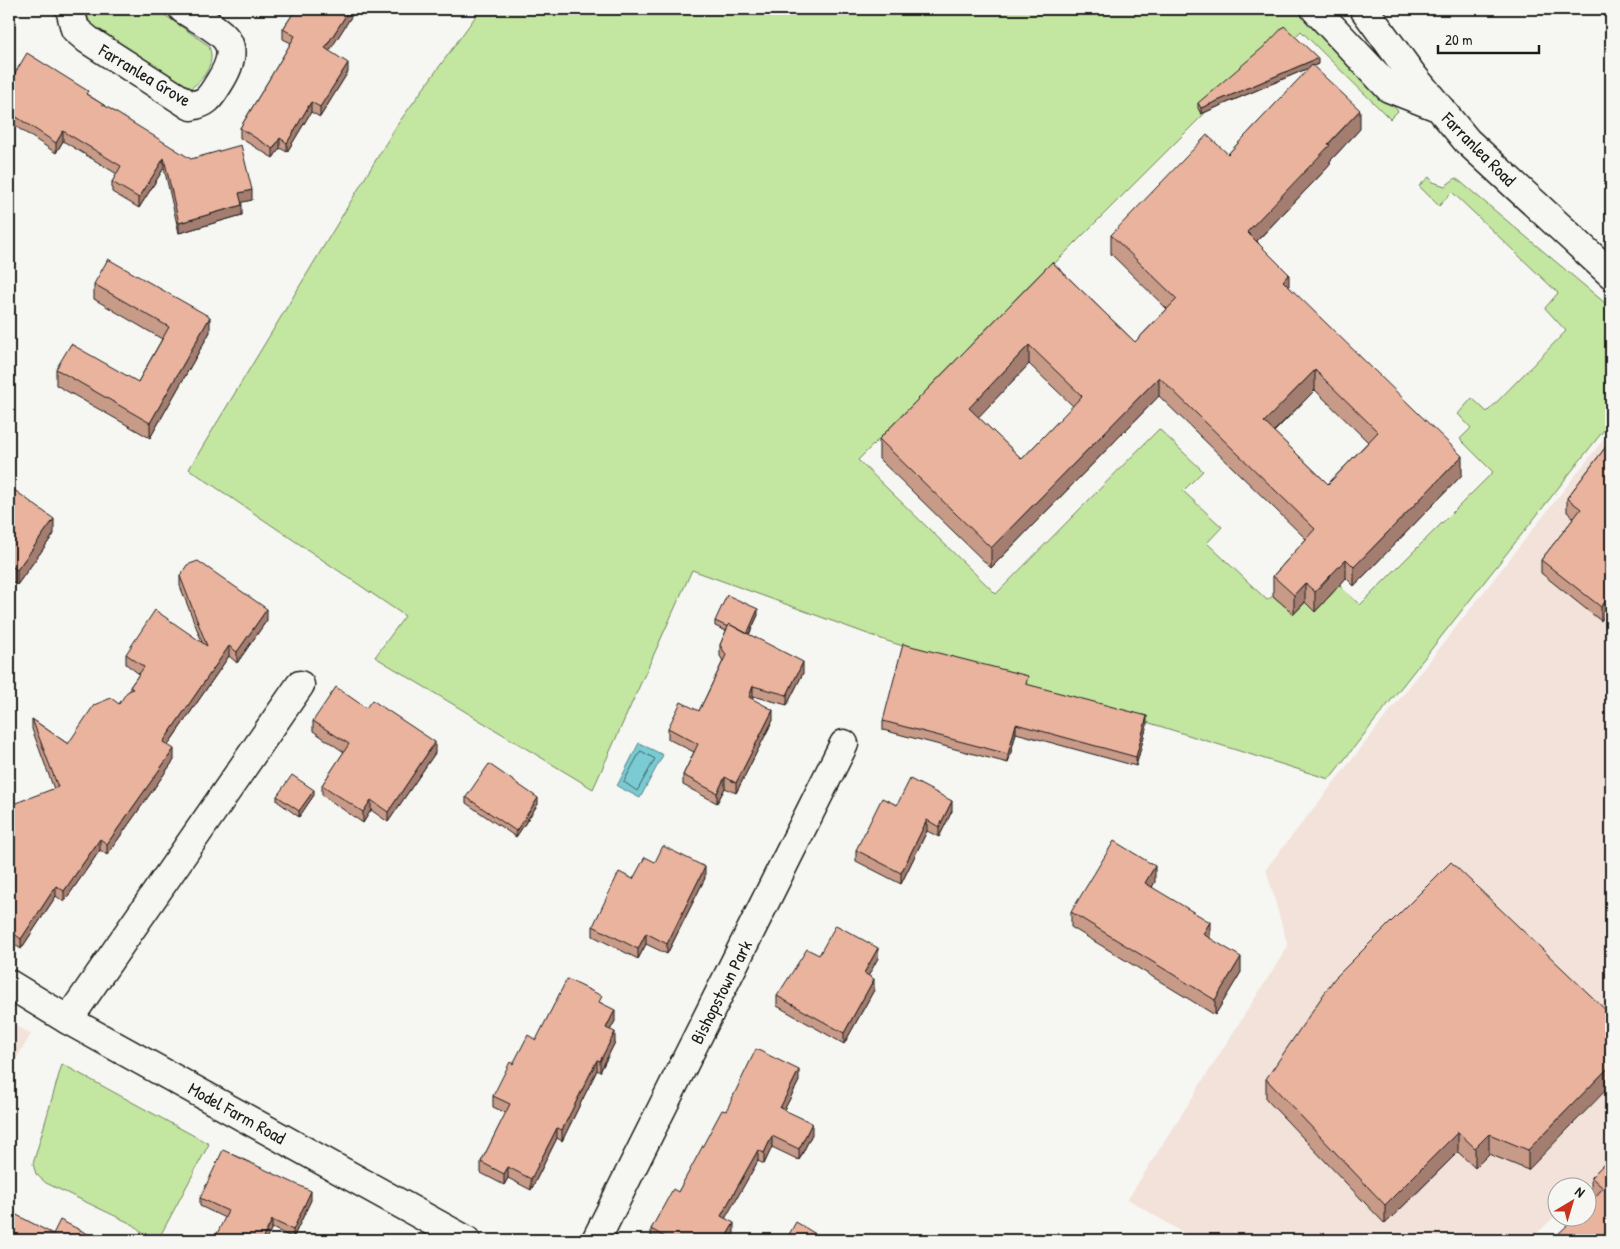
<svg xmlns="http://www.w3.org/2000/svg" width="1620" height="1249" font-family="'Patrick Hand',sans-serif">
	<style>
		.built { fill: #f2e2d9 }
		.green { fill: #c3e6a0; stroke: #70815e }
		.water { fill: #7acbd3; stroke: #54858a }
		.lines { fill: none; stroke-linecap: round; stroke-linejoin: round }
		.shore { stroke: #426265; stroke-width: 1 }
		.street-casing { stroke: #1c1c1c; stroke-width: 31 }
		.secondary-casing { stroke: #1c1c1c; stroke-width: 31 }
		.street { stroke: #f6f6f2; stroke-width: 28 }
		.secondary { stroke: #f6f6f2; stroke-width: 28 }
		.wall { fill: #c89a88; stroke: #1c1c1c; fill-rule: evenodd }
		.shaded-wall { fill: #a37d6f; stroke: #1c1c1c }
		.building { fill: #e9b39e; stroke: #1c1c1c; fill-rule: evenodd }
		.labels { text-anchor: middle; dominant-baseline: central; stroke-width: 4; stroke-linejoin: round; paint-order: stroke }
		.street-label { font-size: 18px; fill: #1c1c1c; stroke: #f6f6f2 }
	</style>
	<rect width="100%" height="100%" fill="#f6f6f2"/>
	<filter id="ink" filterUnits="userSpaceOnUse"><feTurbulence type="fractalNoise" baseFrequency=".02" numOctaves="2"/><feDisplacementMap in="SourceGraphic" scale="10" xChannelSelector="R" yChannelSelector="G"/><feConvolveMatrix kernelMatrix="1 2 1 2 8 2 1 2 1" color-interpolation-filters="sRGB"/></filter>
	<g filter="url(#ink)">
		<path class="built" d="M 1611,430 L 1611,1162 L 1586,1186 L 1558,1186 L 1557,1214 L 1530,1240 L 1195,1240 L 1128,1199 L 1288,946 L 1266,869 Z
			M 9,1022 L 31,1034 L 9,1071 Z"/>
		<path class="green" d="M 85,9 L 156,9 L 208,45 C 217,60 205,79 191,88 L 183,86 L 92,29 Z
			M 481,9 L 1299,9 L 1398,111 L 1390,119 L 1301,31 L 1295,37 L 1286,29 L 1221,97 L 858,460 L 996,594 L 1159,429 L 1203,471 L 1183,491 L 1222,527 L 1207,543 L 1267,600 L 1273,596 L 1294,614 L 1330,577 L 1360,605 L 1493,472 L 1460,439 L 1471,428 L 1458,414 L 1472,398 L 1487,412 L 1566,331 L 1545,308 L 1558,293 L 1452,192 L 1439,206 L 1419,186 L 1429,177 L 1433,182 L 1445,186 L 1456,178 L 1611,308 L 1611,421 L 1329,779 L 887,641 L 692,570 L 593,789 L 375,657 L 405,616 L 189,469 L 397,125 Z
			M 62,1064 L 209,1144 L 158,1240 L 150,1240 L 134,1225 L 46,1183 L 36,1174 L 33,1164 Z"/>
		<path class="water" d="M 639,743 L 663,755 L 640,798 L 617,786 Z"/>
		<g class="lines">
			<path class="shore" d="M 641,751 L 655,759 L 637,791 L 624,782 Z"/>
			<g class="street-casing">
				<path id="street" d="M 70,9 L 75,29 L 88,40 L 191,106 C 208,103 210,97 219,83 C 248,38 218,32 183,9
					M 1315,9 L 1389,88 L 1435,106
					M 1364,9 L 1413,76 L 1467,141 L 1611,274
					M 68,1020 L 300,685
					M 596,1240 L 844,744"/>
			</g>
			<g class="secondary-casing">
				<path id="secondary" d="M 9,984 L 68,1020 L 466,1240"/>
			</g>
			<use href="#street" class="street"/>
			<use href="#secondary" class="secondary"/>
		</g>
		<path class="wall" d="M 296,9 L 356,9 L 329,51 L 348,72 L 320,117 L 311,112 L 287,152 L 280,148 L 273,158 L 240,138 L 240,128 L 291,43 L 283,39 L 283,29 Z
			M 372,9 L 387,9 L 383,16 Z
			M 1318,64 L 1313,66 L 1360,129 L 1330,161 L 1330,165 L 1257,241 L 1289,287 L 1462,475 L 1354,586 L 1346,578 L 1315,612 L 1305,602 L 1294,614 L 1273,596 L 1273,576 L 1306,539 L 1159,396 L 991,568 L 879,459 L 879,439 L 1052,262 L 1135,342 L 1167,309 L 1111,254 L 1111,235 L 1228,154 L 1311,67 L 1201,114 L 1198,108 L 1198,103 ZM 1029,364 L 1073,406 L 1022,459 L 978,417 ZM 1315,390 L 1368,442 L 1328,484 L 1274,432 Z
			M 9,83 L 88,95 L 252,200 L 241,202 L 242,215 L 179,233 L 164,168 L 139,208 L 112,192 L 112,182 L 117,174 L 63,141 L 56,153 L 9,122 Z
			M 94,284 L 210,332 L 150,438 L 56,385 L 56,369 L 138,382 L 162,339 L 94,299 Z
			M 1611,440 L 1601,621 L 1541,573 L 1541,560 L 1574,518 L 1567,512 L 1567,498 Z
			M 9,494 L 54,534 L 17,585 L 9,579 Z
			M 180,576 L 267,620 L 237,663 L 229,656 L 168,745 L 174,760 L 107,855 L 100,850 L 64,902 L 56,896 L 21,949 L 9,941 L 9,811 L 54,789 L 32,729 L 32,719 L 68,744 L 119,704 L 130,691 L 130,687 L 139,674 L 126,664 L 126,654 L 202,642 L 180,586 Z
			M 758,615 L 749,635 L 803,673 L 787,705 L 753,696 L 752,699 L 773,720 L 736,793 L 725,788 L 717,803 L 683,785 L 683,775 L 694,752 L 668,739 L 668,728 L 699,711 L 723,661 L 720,656 L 720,645 L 726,631 L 715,626 L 715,621 Z
			M 1028,685 L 1147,725 L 1136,766 L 1016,733 L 1008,763 L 883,730 L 883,721 Z
			M 313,721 L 435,753 L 388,822 L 371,810 L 363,823 L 322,795 L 322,785 L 344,752 L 313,731 Z
			M 314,795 L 299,817 L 277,801 L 277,796 Z
			M 466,797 L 538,804 L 516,837 L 466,803 Z
			M 897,805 L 952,811 L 939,837 L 927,831 L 901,884 L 856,861 L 856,850 Z
			M 655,862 L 705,878 L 667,954 L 646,944 L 638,959 L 593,936 L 593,926 L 633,879 Z
			M 1155,882 L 1152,887 L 1209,938 L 1241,972 L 1215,1015 L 1071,927 L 1071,912 Z
			M 819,955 L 878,958 L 868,976 L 874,990 L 844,1044 L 777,1006 L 777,996 Z
			M 602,1003 L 615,1021 L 610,1030 L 615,1042 L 600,1072 L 597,1070 L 562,1141 L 557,1138 L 531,1190 L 508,1178 L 504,1185 L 481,1173 L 481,1162 L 506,1113 L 493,1107 L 493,1096 L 513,1064 L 536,1040 Z
			M 1611,1015 L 1528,1170 L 1489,1154 L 1475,1168 L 1458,1152 L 1385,1224 L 1266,1099 L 1266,1079 Z
			M 799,1081 L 784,1110 L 812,1134 L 799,1160 L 772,1147 L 764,1164 L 758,1161 L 725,1218 L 734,1233 L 730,1240 L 651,1240 L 651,1229 L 678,1192 L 726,1111 Z
			M 1611,1157 L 1611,1240 L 1577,1216 L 1591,1201 L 1591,1177 Z
			M 200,1198 L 311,1200 L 293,1238 L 272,1228 L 225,1218 L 200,1206 Z"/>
		<path class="shaded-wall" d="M 350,9 L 356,9 L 325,58 L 325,48 Z
			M 383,9 L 387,9 L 383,16 Z
			M 1318,58 L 1318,64 L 1201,114 L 1201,108 Z
			M 348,63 L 348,72 L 320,117 L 320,107 Z
			M 311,102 L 311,112 L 287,152 L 287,143 Z
			M 1360,110 L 1360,129 L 1330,161 L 1330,165 L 1247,251 L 1247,232 Z
			M 63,131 L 63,141 L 56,153 L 56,143 Z
			M 280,138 L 280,148 L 273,158 L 273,149 Z
			M 164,158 L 164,168 L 139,208 L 139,198 Z
			M 252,190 L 252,200 L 239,203 L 239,193 Z
			M 242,205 L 242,215 L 179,233 L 179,223 Z
			M 1289,274 L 1289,294 L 1283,281 Z
			M 210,317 L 210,332 L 150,438 L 150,423 Z
			M 1029,345 L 1029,364 L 969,427 L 969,408 Z
			M 1315,370 L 1315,390 L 1264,441 L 1264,422 Z
			M 1159,377 L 1159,396 L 991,568 L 991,548 Z
			M 1462,456 L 1462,475 L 1354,586 L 1354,567 Z
			M 54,519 L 54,534 L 17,585 L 17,570 Z
			M 1346,559 L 1346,578 L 1315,612 L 1315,592 Z
			M 1305,583 L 1305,602 L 1294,614 L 1294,595 Z
			M 1611,594 L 1611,608 L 1601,621 L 1601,607 Z
			M 267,609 L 267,620 L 237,663 L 237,652 Z
			M 758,609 L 758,615 L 746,640 L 746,635 Z
			M 229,646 L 229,656 L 163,752 L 163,742 Z
			M 803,662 L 803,673 L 787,705 L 787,695 Z
			M 753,686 L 753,696 L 749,708 L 749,697 Z
			M 773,710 L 773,720 L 736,793 L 736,783 Z
			M 1147,716 L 1147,725 L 1136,766 L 1136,757 Z
			M 1016,724 L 1016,733 L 1008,763 L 1008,754 Z
			M 435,742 L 435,753 L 388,822 L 388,812 Z
			M 174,749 L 174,760 L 107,855 L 107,844 Z
			M 725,777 L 725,788 L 717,803 L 717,793 Z
			M 314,790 L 314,795 L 299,817 L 299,811 Z
			M 538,798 L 538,804 L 516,837 L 516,831 Z
			M 371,800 L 371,810 L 363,823 L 363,812 Z
			M 952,801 L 952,811 L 939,837 L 939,827 Z
			M 927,820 L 927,831 L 901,884 L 901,873 Z
			M 100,839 L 100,850 L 64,902 L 64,891 Z
			M 1155,866 L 1155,882 L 1145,899 L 1145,883 Z
			M 705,867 L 705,878 L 667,954 L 667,944 Z
			M 56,886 L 56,896 L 21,949 L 21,939 Z
			M 1210,922 L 1210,938 L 1203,950 L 1203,934 Z
			M 646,933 L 646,944 L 638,959 L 638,949 Z
			M 878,948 L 878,958 L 864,984 L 864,973 Z
			M 1241,957 L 1241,972 L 1215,1015 L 1215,1000 Z
			M 874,979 L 874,990 L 844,1044 L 844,1033 Z
			M 615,1010 L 615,1021 L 606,1038 L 606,1028 Z
			M 615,1032 L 615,1042 L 600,1072 L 600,1061 Z
			M 597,1060 L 597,1070 L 562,1141 L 562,1130 Z
			M 1611,1065 L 1611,1085 L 1528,1170 L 1528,1150 Z
			M 799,1070 L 799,1081 L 780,1118 L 780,1108 Z
			M 812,1123 L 812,1134 L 799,1160 L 799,1149 Z
			M 557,1128 L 557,1138 L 531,1190 L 531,1179 Z
			M 1458,1132 L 1458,1152 L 1385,1224 L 1385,1205 Z
			M 1489,1134 L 1489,1154 L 1475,1168 L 1475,1148 Z
			M 772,1136 L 772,1147 L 764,1164 L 764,1153 Z
			M 758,1150 L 758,1161 L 721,1226 L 721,1216 Z
			M 508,1167 L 508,1178 L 504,1185 L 504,1174 Z
			M 311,1191 L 311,1200 L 293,1238 L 293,1230 Z
			M 272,1220 L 272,1228 L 266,1240 L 262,1240 Z
			M 734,1223 L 734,1233 L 730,1240 L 724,1240 Z"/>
		<path class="building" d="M 296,9 L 350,9 L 325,48 L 348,63 L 320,107 L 311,102 L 287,143 L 280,138 L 273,149 L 240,128 L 295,36 L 283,29 Z
			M 1284,26 L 1318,58 L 1201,108 L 1198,103 L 1267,44 Z
			M 27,53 L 88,91 L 86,94 L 191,159 L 241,145 L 252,190 L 239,193 L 242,205 L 179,223 L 164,158 L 139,198 L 112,182 L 121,166 L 63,131 L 56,143 L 9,112 L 9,83 Z
			M 1312,65 L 1360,110 L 1328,144 L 1330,145 L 1247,232 L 1289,274 L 1283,281 L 1462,456 L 1354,567 L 1346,559 L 1315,592 L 1305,583 L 1294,595 L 1273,576 L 1315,529 L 1159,377 L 991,548 L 879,439 L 1052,262 L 1135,342 L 1177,299 L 1111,235 L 1207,135 L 1228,154 ZM 1029,345 L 1082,396 L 1022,459 L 969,408 ZM 1315,370 L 1378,432 L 1328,484 L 1264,422 Z
			M 108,259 L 210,317 L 150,423 L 56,369 L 71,344 L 138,382 L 169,327 L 94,284 Z
			M 1611,440 L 1611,594 L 1601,607 L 1541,560 L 1581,509 L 1567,498 Z
			M 13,489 L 54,519 L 17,570 L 9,564 L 9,494 Z
			M 198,561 L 267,609 L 237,652 L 229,646 L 163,742 L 174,749 L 107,844 L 100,839 L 64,891 L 56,886 L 21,939 L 9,930 L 9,811 L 13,804 L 58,787 L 32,719 L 68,744 L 94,705 L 111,698 L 119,704 L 127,692 L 133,689 L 130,687 L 144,667 L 126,654 L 155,610 L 207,646 L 180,576 L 187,565 Z
			M 727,595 L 758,609 L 747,634 L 729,624 L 728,627 L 715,621 Z
			M 729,624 L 803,662 L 787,695 L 753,686 L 749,697 L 773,710 L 736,783 L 725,777 L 717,793 L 683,775 L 698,744 L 668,728 L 681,702 L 699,711 L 726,655 L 720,645 Z
			M 903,644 L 1028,676 L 1026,684 L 1147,716 L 1136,757 L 1016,724 L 1008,754 L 883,721 Z
			M 336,687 L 366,708 L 372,700 L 435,742 L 388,812 L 371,800 L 363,812 L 322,785 L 349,744 L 313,721 Z
			M 489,764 L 538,798 L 516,831 L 466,797 Z
			M 292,775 L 314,790 L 299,811 L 277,796 Z
			M 910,779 L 952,801 L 939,827 L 927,820 L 901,873 L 856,850 L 882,798 L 897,805 Z
			M 1114,841 L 1155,866 L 1145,883 L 1210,922 L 1203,934 L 1241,957 L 1215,1000 L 1071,912 Z
			M 663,846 L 705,867 L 667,944 L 646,933 L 638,949 L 593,926 L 619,872 L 633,879 L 645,857 L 655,862 Z
			M 1451,862 L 1611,1015 L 1611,1065 L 1528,1150 L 1489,1134 L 1475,1148 L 1458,1132 L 1385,1205 L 1266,1079 L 1334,979 Z
			M 836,925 L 878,948 L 864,973 L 874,979 L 844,1033 L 777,996 L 807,949 L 819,955 Z
			M 567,979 L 602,996 L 599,1002 L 615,1010 L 606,1028 L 615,1032 L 600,1061 L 597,1060 L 562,1130 L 557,1128 L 531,1179 L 508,1167 L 504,1174 L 481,1162 L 510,1104 L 493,1096 L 510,1062 L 513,1064 L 528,1035 L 536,1040 Z
			M 756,1049 L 799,1070 L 780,1108 L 812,1123 L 799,1149 L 772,1136 L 764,1153 L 758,1150 L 721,1216 L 734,1223 L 724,1240 L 670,1240 L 651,1229 L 673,1189 L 678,1192 L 722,1110 L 726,1111 Z
			M 223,1150 L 311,1191 L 293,1230 L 272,1220 L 262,1240 L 214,1240 L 228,1211 L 200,1198 Z
			M 1611,1157 L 1611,1240 L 1552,1240 L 1577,1216 L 1588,1216 L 1588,1205 L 1603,1188 L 1591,1177 Z
			M 9,1211 L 53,1234 L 60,1220 L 100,1240 L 9,1240 Z
			M 796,1222 L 819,1236 L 817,1240 L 786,1240 Z
			M 340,1234 L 353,1240 L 336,1240 Z
			M 1012,1237 L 1018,1240 L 1011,1240 Z"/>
	</g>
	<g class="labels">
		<g class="street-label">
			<text transform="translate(145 75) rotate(31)">Farranlea Grove</text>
			<text transform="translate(1479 149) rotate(45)">Farranlea Road</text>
			<text transform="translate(721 992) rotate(-63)">Bishopstown Park</text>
			<text transform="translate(237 1113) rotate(29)">Model Farm Road</text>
		</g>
	</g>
	<rect width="1620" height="1249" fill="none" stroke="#f6f6f2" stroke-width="30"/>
	<rect x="15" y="15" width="1590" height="1219" fill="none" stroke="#1c1c1c" stroke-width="2" filter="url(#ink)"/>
	<g transform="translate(1572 1202) rotate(38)"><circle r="24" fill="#f6f6f2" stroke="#9f9f9c"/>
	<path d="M0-4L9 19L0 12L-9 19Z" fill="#c8321e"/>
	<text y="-8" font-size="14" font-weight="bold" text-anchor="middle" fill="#1c1c1c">N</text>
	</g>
	<path d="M1438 45v8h101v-8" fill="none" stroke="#1c1c1c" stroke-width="2.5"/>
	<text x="1445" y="45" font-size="15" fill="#1c1c1c" stroke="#f6f6f2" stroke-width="4" paint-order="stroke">20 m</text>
</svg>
